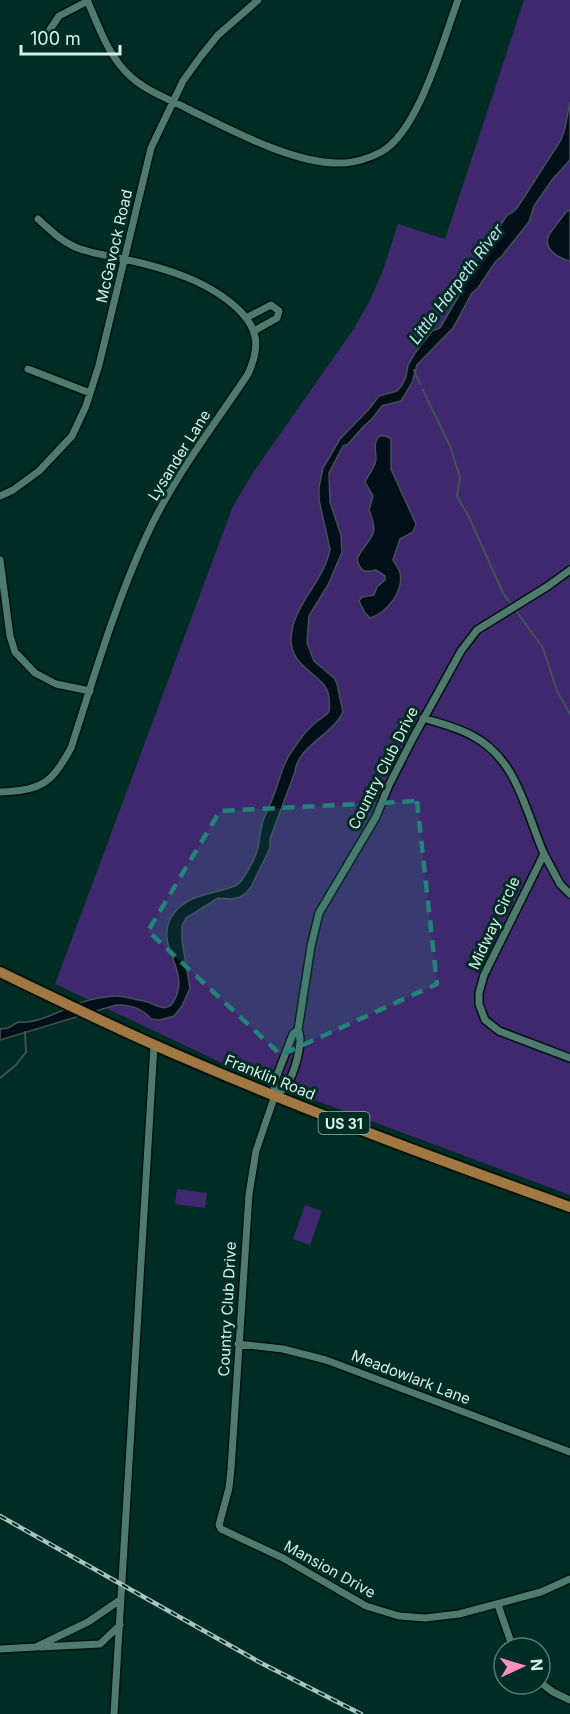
<svg xmlns="http://www.w3.org/2000/svg" width="570" height="1714" font-family="Inter,sans-serif">
	<style>
		.green { fill: #3f286e }
		.water { fill: #020f18; stroke: #425256; stroke-width: 1.5 }
		.lines { fill: none; stroke-linecap: round; stroke-linejoin: round }
		.stream { stroke: #425256; stroke-width: 2 }
		.minor-casing { stroke: #00120d; stroke-width: 10 }
		.primary-casing { stroke: #00120d; stroke-width: 14 }
		.minor { stroke: #4f7a6e; stroke-width: 7 }
		.primary { stroke: #a17742; stroke-width: 10 }
		.rail-casing { stroke: #aac5be; stroke-width: 4.5 }
		.rail { stroke: #002d23; stroke-width: 2; stroke-dasharray: 7; stroke-linecap: butt }
		.marked { fill: #23827a; fill-opacity: 0.2; stroke: #23827a; stroke-width: 4.5; stroke-dasharray: 12 8; stroke-linejoin: round }
		.labels { text-anchor: middle; dominant-baseline: central; stroke-width: 6; stroke-linejoin: round; paint-order: stroke }
		.shield { fill: #002d23; stroke: #97b5ad; stroke-width: 1.5 }
		.shield-label { font-size: 14px; font-weight: bold; fill: #d8efe8 }
		.street-label { font-size: 15px; fill: #d8efe8; stroke: #002d23 }
		.water-label { font-size: 16px; font-style: italic; fill: #c8e1f0; stroke: #002d23 }
	</style>
	<rect width="100%" height="100%" fill="#002d23"/>
	<path class="green" d="M 524,0 L 570,0 L 570,1195 L 298,1094 L 224,1064 L 55,984 L 233,506 L 254,471 L 353,330 L 369,302 L 382,273 L 398,224 L 445,239 Z
		M 177,1189 L 207,1193 L 205,1208 L 175,1204 Z
		M 305,1205 L 322,1211 L 310,1245 L 293,1239 Z"/>
	<path class="water" d="M 570,102 L 570,160 L 552,180 L 534,206 L 529,222 L 501,257 L 496,261 L 478,288 L 472,293 L 453,328 L 417,365 L 412,383 L 401,401 L 382,406 L 372,419 L 364,426 L 348,444 L 343,446 L 329,473 L 330,502 L 341,535 L 342,552 L 328,585 L 309,616 L 307,643 L 314,661 L 334,678 L 337,684 L 343,712 C 332,735 297,747 295,772 L 270,839 L 270,848 L 251,887 L 246,893 L 240,897 L 232,899 L 218,898 L 186,918 L 182,926 L 182,941 L 190,988 L 182,1006 L 174,1016 L 160,1020 L 151,1019 C 142,1008 131,1005 116,1005 L 0,1040 L 0,1029 L 8,1028 L 18,1022 C 42,1024 64,1007 86,1001 C 94,998 105,997 113,996 C 124,995 134,1000 144,1001 C 155,1003 167,1016 175,999 C 191,967 151,945 174,913 C 192,889 233,894 242,880 C 248,871 255,858 258,848 C 260,839 260,830 263,821 C 268,808 274,797 278,783 C 281,773 285,760 292,751 C 299,740 309,727 319,720 C 322,717 327,716 329,711 C 330,707 329,701 329,697 C 326,672 284,669 292,630 C 298,600 325,579 330,549 L 319,500 L 319,487 L 323,468 L 340,439 L 369,409 L 379,396 L 397,391 L 402,385 L 406,377 L 408,365 L 415,353 L 432,331 L 440,328 L 461,292 L 464,282 L 507,215 L 513,212 L 517,208 L 561,140 L 565,128 Z
		M 570,210 L 570,261 C 560,259 544,250 548,237 C 550,232 562,218 566,212 Z
		M 379,436 L 386,436 L 391,439 L 391,469 L 416,524 L 413,532 L 400,539 L 393,560 C 395,564 399,568 400,573 C 404,591 387,613 370,618 L 365,613 L 359,601 L 362,597 L 374,595 L 377,587 L 385,580 L 385,576 L 376,570 C 365,573 360,572 357,559 C 368,535 381,540 369,510 L 373,496 L 365,482 C 368,475 375,467 376,460 C 376,451 373,443 379,436 Z"/>
	<g class="lines">
		<path class="stream" d="M 414,370 L 420,384
			M 423,390 L 450,446 L 460,477 L 457,496 L 469,517 L 503,593 L 543,648 L 557,691 L 570,714
			M 0,1078 L 16,1065 L 26,1052 L 25,1032"/>
		<g class="minor-casing">
			<path id="minor" d="M 87,0 C 99,26 107,54 129,75 C 144,90 169,99 188,109 C 229,129 295,165 342,163 C 354,163 370,158 381,152 C 419,131 443,40 458,0
				M 47,34 L 59,16 L 88,1
				M 246,318 L 271,305 L 279,311 L 277,318 L 254,331
				M 28,369 L 90,393
				M 0,496 L 13,490 L 39,471 L 72,436 L 86,406 L 99,365 L 151,148 L 183,81 L 201,56 L 218,35 L 258,0
				M 0,560 L 10,636 L 15,652 L 35,673 L 56,684 L 90,691
				M 423,718 C 439,723 456,727 471,735 C 517,758 525,810 544,854
				M 0,792 C 42,790 51,784 71,748 C 94,677 115,604 146,537 C 172,479 213,427 248,374 C 259,350 260,331 240,311 C 210,281 165,268 124,259 C 107,256 90,253 75,247 C 60,240 50,230 38,219
				M 570,894 L 560,884 L 544,854 L 484,975 L 479,993 L 479,1004 L 485,1020 L 499,1031 L 570,1058
				M 298,1030 L 311,946 L 319,913 L 376,817 L 389,785 L 413,738 L 461,651 L 477,630 L 548,586 L 570,570
				M 275,1095 C 279,1093 284,1090 286,1086 C 294,1075 304,1042 298,1030 L 293,1034 L 274,1083 L 275,1095 L 256,1151 L 249,1194 L 231,1469 L 229,1488 L 219,1525 L 221,1529 L 283,1558 L 366,1606 L 399,1616 L 425,1618 L 459,1614 L 541,1592 L 570,1579
				M 238,1344 L 283,1349 L 326,1360 L 570,1452
				M 498,1605 L 513,1648
				M 40,1647 L 100,1644 L 120,1625
				M 0,1649 L 36,1647 L 88,1622 L 120,1600
				M 540,1682 L 553,1692 L 570,1700
				M 114,1714 L 154,1045"/>
		</g>
		<g class="primary-casing">
			<path id="primary" d="M 0,972 C 62,1002 125,1033 189,1060 C 314,1114 442,1161 570,1207"/>
		</g>
		<use href="#minor" class="minor"/>
		<use href="#primary" class="primary"/>
		<g class="rail-casing">
			<path id="rail" d="M 0,1516 L 261,1663 L 361,1714"/>
		</g>
		<use href="#rail" class="rail"/>
	</g>
	<path class="marked" d="M 417,801 L 437,984 L 281,1055 L 148,931 L 220,811 Z"/>
	<g class="labels">
		<rect class="shield" x="318.5" y="1112" width="51" height="22" rx="4.5"/>
		<g class="shield-label">
			<text x="344" y="1123">US 31</text>
		</g>
		<g class="street-label">
			<text transform="translate(114 246) rotate(-77)">McGavock Road</text>
			<text transform="translate(179 455) rotate(-58)">Lysander Lane</text>
			<text transform="translate(383 768) rotate(-63)">Country Club Drive</text>
			<text transform="translate(494 923) rotate(-65)">Midway Circle</text>
			<text transform="translate(270 1077) rotate(22)">Franklin Road</text>
			<text transform="translate(227 1309) rotate(-87)">Country Club Drive</text>
			<text transform="translate(411 1377) rotate(21)">Meadowlark Lane</text>
			<text transform="translate(330 1569) rotate(29)">Mansion Drive</text>
		</g>
		<g class="water-label">
			<text transform="translate(456 284) rotate(-53)">Little Harpeth River</text>
		</g>
	</g>
	<g transform="translate(522 1666) rotate(86)"><circle r="28" fill="#002d23" stroke="#567b72" stroke-width="1.5"/>
	<path d="M0-4.5L10 22L0 15L-10 22Z" fill="#fe8ebd"/>
	<text y="-9" font-size="16" font-weight="bold" text-anchor="middle" fill="#d8efe8">N</text>
	</g>
	<path d="M21 45v9h99v-9" fill="none" stroke="#d8efe8" stroke-width="3"/>
	<text x="30" y="45" font-size="18" fill="#d8efe8" stroke="#002d23" stroke-width="4.5" paint-order="stroke">100 m</text>
</svg>
